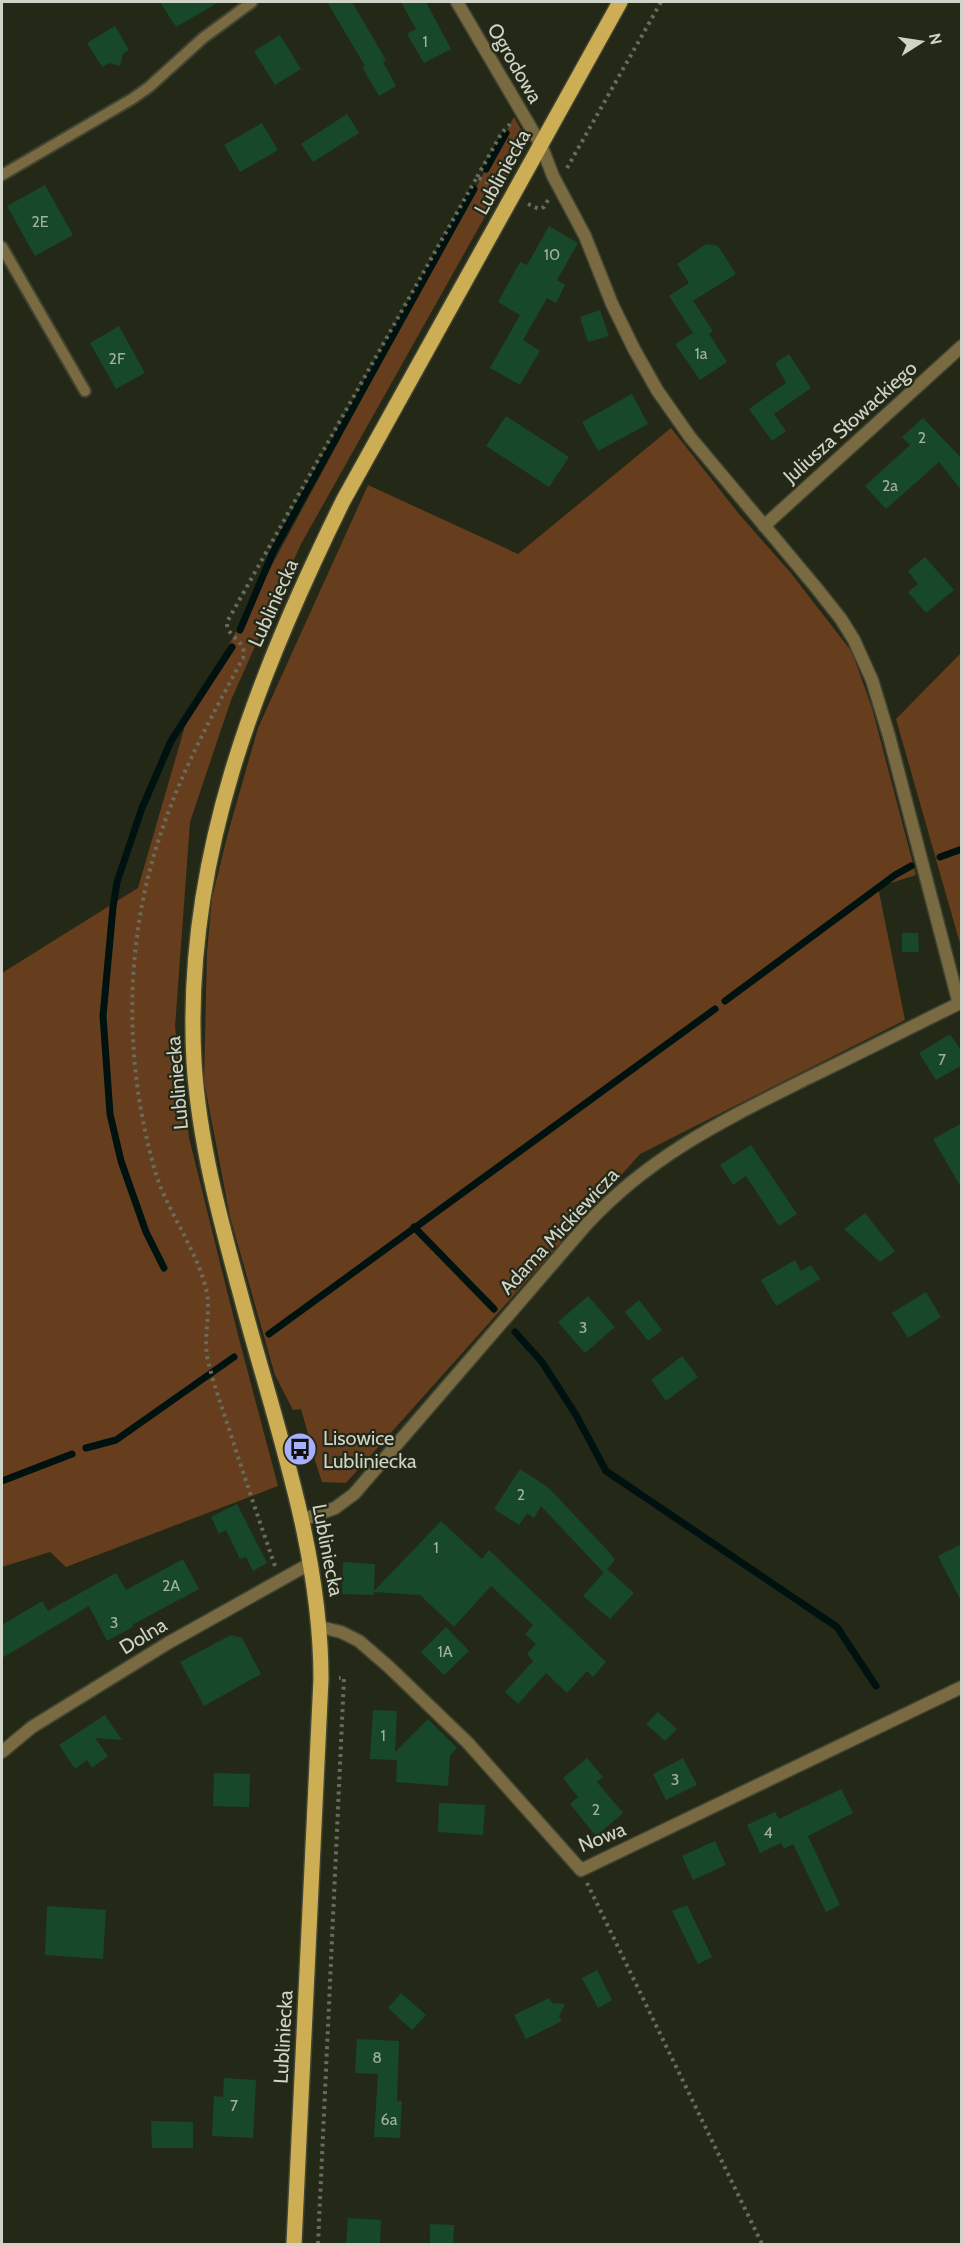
<svg xmlns="http://www.w3.org/2000/svg" width="963" height="2246" font-family="Cabin,sans-serif">
	<style>
		.green { fill: #663e1d }
		.lines { fill: none; stroke-linecap: round; stroke-linejoin: round }
		.stream { stroke: #00120f; stroke-width: 7 }
		.building { fill: #174829 }
		.service-casing { stroke: #404433; stroke-width: 14 }
		.minor-casing { stroke: #404433; stroke-width: 15 }
		.primary-casing { stroke: #404433; stroke-width: 18 }
		.path { stroke: #676c5c; stroke-width: 4; stroke-dasharray: 3 4.5; stroke-linecap: butt }
		.service { stroke: #7a6a41; stroke-width: 10 }
		.minor { stroke: #7a6a41; stroke-width: 12 }
		.primary { stroke: #ceae54; stroke-width: 15 }
		.labels { text-anchor: middle; dominant-baseline: central; stroke-width: 4.5; stroke-linejoin: round; paint-order: stroke }
		.number-label { font-size: 16px; fill: #a2b0a0 }
		.street-label { font-size: 20px; fill: #d0d3c8; stroke: #242917 }
		.poi-label { font-size: 20px; fill: #d0d3c8; stroke: #242917; text-anchor: start }
	</style>
	<rect width="100%" height="100%" fill="#242917"/>
	<path class="green" d="M 514,117 L 524,135 L 524,147 L 301,544 L 231,700 L 190,822 L 175,1027 L 189,1138 L 238,1335 L 278,1486 L 66,1567 L 50,1552 L 2,1567 L 2,973 L 138,888 L 185,726 Z
		M 671,428 L 739,514 L 790,572 L 852,652 L 872,708 L 916,875 L 878,887 L 905,1020 L 640,1154 L 346,1483 L 322,1482 L 312,1451 L 317,1448 L 313,1437 L 309,1437 L 301,1409 L 293,1410 L 275,1375 L 230,1217 L 204,1081 L 207,952 L 212,898 L 228,833 L 258,728 L 368,485 L 518,554 Z
		M 961,653 L 961,947 L 896,719 Z"/>
	<g class="lines">
		<path class="stream" d="M 486,169 L 506,133
			M 240,630 L 274,550 L 474,189
			M 940,857 L 962,849
			M 725,1001 L 895,875 L 911,866
			M 414,1227 L 494,1309
			M 164,1268 L 146,1232 L 121,1161 L 110,1114 L 103,1016 L 113,907 L 117,882 L 142,808 L 171,741 L 232,647
			M 515,1332 L 542,1362 L 576,1415 L 606,1471 L 837,1627 L 876,1686
			M 269,1334 L 715,1009
			M 86,1448 L 116,1440 L 234,1357
			M 2,1481 L 72,1454"/>
	</g>
	<path class="building" d="M 160,2 L 219,2 L 176,27 Z
		M 327,2 L 352,2 L 386,60 L 383,62 L 396,86 L 379,96 L 362,67 L 365,66 Z
		M 401,2 L 426,2 L 451,49 L 424,63 L 407,34 L 416,29 Z
		M 115,26 L 129,50 L 123,54 L 120,66 L 109,63 L 102,67 L 87,43 Z
		M 280,35 L 301,69 L 275,85 L 254,51 Z
		M 347,114 L 359,133 L 313,162 L 301,144 Z
		M 262,123 L 278,150 L 240,172 L 224,145 Z
		M 45,185 L 73,235 L 35,256 L 7,206 Z
		M 549,226 L 578,243 L 557,280 L 565,285 L 556,303 L 547,298 L 523,340 L 540,351 L 520,385 L 490,368 L 520,315 L 498,302 L 520,262 L 527,265 Z
		M 706,244 L 718,246 L 736,274 L 693,301 L 713,331 L 709,334 L 727,362 L 700,380 L 675,344 L 693,333 L 669,296 L 689,283 L 677,264 Z
		M 600,310 L 609,336 L 588,342 L 580,317 Z
		M 119,326 L 145,373 L 116,389 L 90,343 Z
		M 789,354 L 811,388 L 774,414 L 786,431 L 772,441 L 749,409 L 786,383 L 775,363 Z
		M 632,394 L 648,424 L 598,451 L 582,422 Z
		M 506,416 L 569,457 L 549,487 L 486,446 Z
		M 923,418 L 962,459 L 962,491 L 939,462 L 886,509 L 865,486 L 910,445 L 902,437 Z
		M 925,557 L 954,590 L 926,613 L 908,592 L 918,584 L 908,571 Z
		M 902,933 L 918,933 L 919,952 L 902,952 Z
		M 950,1034 L 962,1052 L 962,1065 L 936,1080 L 919,1053 Z
		M 962,1123 L 962,1189 L 933,1139 Z
		M 751,1145 L 797,1214 L 779,1226 L 746,1176 L 733,1185 L 720,1165 Z
		M 865,1213 L 895,1251 L 880,1262 L 844,1229 Z
		M 795,1260 L 801,1271 L 811,1265 L 820,1279 L 776,1306 L 761,1280 Z
		M 926,1292 L 941,1317 L 908,1338 L 892,1313 Z
		M 588,1296 L 615,1327 L 585,1353 L 558,1322 Z
		M 639,1300 L 662,1330 L 648,1341 L 625,1312 Z
		M 682,1356 L 698,1377 L 666,1401 L 651,1380 Z
		M 520,1469 L 549,1488 L 608,1551 L 615,1560 L 604,1573 L 541,1506 L 534,1518 L 527,1513 L 519,1525 L 494,1509 Z
		M 237,1504 L 267,1563 L 253,1571 L 246,1557 L 240,1559 L 226,1530 L 219,1534 L 211,1517 Z
		M 441,1521 L 482,1559 L 489,1550 L 606,1662 L 593,1677 L 587,1671 L 567,1693 L 546,1673 L 518,1704 L 505,1692 L 533,1661 L 527,1654 L 536,1644 L 525,1634 L 533,1625 L 491,1586 L 454,1627 L 420,1595 L 374,1592 L 374,1595 L 342,1594 L 343,1562 L 375,1564 L 374,1591 Z
		M 962,1544 L 962,1603 L 938,1556 Z
		M 183,1559 L 199,1589 L 132,1625 L 133,1627 L 107,1641 L 89,1606 L 2,1658 L 2,1625 L 42,1601 L 48,1611 L 116,1573 L 126,1590 Z
		M 607,1569 L 634,1593 L 610,1619 L 583,1596 Z
		M 446,1627 L 469,1651 L 444,1675 L 421,1652 Z
		M 231,1635 L 242,1638 L 261,1674 L 204,1706 L 180,1662 Z
		M 373,1710 L 397,1711 L 395,1752 L 428,1719 L 457,1748 L 450,1755 L 448,1786 L 396,1782 L 397,1760 L 370,1759 Z
		M 658,1712 L 677,1729 L 665,1741 L 646,1724 Z
		M 105,1715 L 122,1740 L 95,1738 L 108,1756 L 92,1768 L 87,1760 L 75,1769 L 59,1745 Z
		M 587,1758 L 603,1777 L 597,1782 L 623,1813 L 596,1836 L 570,1804 L 578,1797 L 563,1778 Z
		M 683,1758 L 697,1785 L 666,1800 L 653,1774 Z
		M 214,1773 L 250,1774 L 249,1807 L 213,1806 Z
		M 841,1789 L 853,1813 L 808,1836 L 840,1905 L 826,1912 L 793,1844 L 784,1849 L 781,1843 L 760,1853 L 747,1825 L 775,1812 L 779,1819 Z
		M 439,1803 L 485,1805 L 483,1835 L 438,1832 Z
		M 715,1841 L 726,1865 L 693,1880 L 682,1856 Z
		M 687,1905 L 712,1957 L 698,1964 L 672,1911 Z
		M 47,1906 L 106,1910 L 103,1959 L 45,1955 Z
		M 597,1970 L 612,2000 L 598,2008 L 582,1978 Z
		M 401,1993 L 426,2015 L 412,2030 L 388,2008 Z
		M 549,1998 L 552,2003 L 565,2004 L 559,2016 L 562,2021 L 526,2039 L 514,2015 Z
		M 357,2039 L 399,2041 L 397,2101 L 402,2101 L 400,2138 L 374,2137 L 378,2074 L 355,2073 Z
		M 224,2078 L 256,2080 L 253,2138 L 212,2136 L 214,2096 L 223,2097 Z
		M 151,2121 L 193,2122 L 193,2148 L 152,2148 Z
		M 348,2218 L 381,2220 L 380,2244 L 346,2244 Z
		M 430,2224 L 454,2225 L 453,2244 L 430,2244 Z"/>
	<g class="lines">
		<g class="service-casing">
			<path id="service" d="M 2,175 L 132,99 L 149,87 L 203,38 L 252,2
				M 2,247 L 85,391"/>
		</g>
		<g class="minor-casing">
			<path id="minor" d="M 457,2 L 541,145 L 553,176 L 585,236 L 612,304 L 634,349 L 657,390 L 690,437 L 814,585 L 841,619 L 854,640 L 872,680 L 889,736 L 959,1004
				M 764,526 L 962,346
				M 302,1520 L 335,1508 L 354,1494 L 586,1225 C 649,1156 724,1120 806,1079 C 858,1054 909,1028 962,1002
				M 320,1627 L 341,1632 L 359,1641 L 389,1667 L 468,1743 L 581,1870 L 962,1687
				M 2,1752 L 32,1727 L 168,1643 L 311,1563"/>
		</g>
		<g class="primary-casing">
			<path id="primary" d="M 294,2244 L 321,1679 C 321,1547 274,1422 241,1296 C 220,1219 199,1142 194,1062 C 183,861 256,678 343,501 L 620,2"/>
		</g>
		<path class="path" d="M 567,168 L 661,2
			M 477,177 L 501,134 L 510,124
			M 528,204 L 539,209 L 544,207 L 548,200
			M 275,1566 C 260,1523 245,1479 231,1435 C 223,1410 214,1386 208,1361 C 202,1336 213,1310 205,1285 C 194,1245 167,1211 155,1171 C 123,1059 124,937 163,827 C 183,768 214,712 243,658 C 248,640 226,638 227,622 L 477,177 L 498,188
			M 587,1883 L 762,2244
			M 318,2244 L 344,1678 L 339,1678"/>
		<use href="#service" class="service"/>
		<use href="#minor" class="minor"/>
		<use href="#primary" class="primary"/>
	</g>
	<defs>
		<g id="bus-disc" transform="scale(1.725)"><circle r="9.5" fill="#a8b0fc" stroke="#242917"/><path d="M-5-6H5V4H4V6H2V4H-2V6H-4V4H-5ZM-3.5-4V0h7V-4ZM-3.5 1.2v1.5H-2V1.2ZM2 1.2v1.5H3.5V1.2Z" fill="#111"/></g>
	</defs>
	<g fill-rule="evenodd">
		<use href="#bus-disc" x="300" y="1449"/>
	</g>
	<g class="labels">
		<g class="number-label">
			<text x="425" y="41">1</text>
			<text x="40" y="221">2E</text>
			<text x="552" y="254">10</text>
			<text x="701" y="353">1a</text>
			<text x="117" y="358">2F</text>
			<text x="922" y="437">2</text>
			<text x="890" y="485">2a</text>
			<text x="942" y="1059">7</text>
			<text x="583" y="1327">3</text>
			<text x="521" y="1494">2</text>
			<text x="436" y="1547">1</text>
			<text x="171" y="1585">2A</text>
			<text x="114" y="1622">3</text>
			<text x="445" y="1651">1A</text>
			<text x="383" y="1735">1</text>
			<text x="675" y="1779">3</text>
			<text x="596" y="1809">2</text>
			<text x="768" y="1832">4</text>
			<text x="377" y="2057">8</text>
			<text x="234" y="2105">7</text>
			<text x="389" y="2119">6a</text>
		</g>
		<g class="street-label">
			<text transform="translate(515 63) rotate(60)">Ogrodowa</text>
			<text transform="translate(502 172) rotate(-61)">Lubliniecka</text>
			<text transform="translate(850 422) rotate(-42)">Juliusza Słowackiego</text>
			<text transform="translate(273 603) rotate(-66)">Lubliniecka</text>
			<text transform="translate(177 1083) rotate(-95)">Lubliniecka</text>
			<text transform="translate(559 1231) rotate(-47)">Adama Mickiewicza</text>
			<text transform="translate(328 1550) rotate(79)">Lubliniecka</text>
			<text transform="translate(143 1636) rotate(-31)">Dolna</text>
			<text transform="translate(602 1837) rotate(-22)">Nowa</text>
			<text transform="translate(283 2037) rotate(-87)">Lubliniecka</text>
		</g>
		<g class="poi-label">
			<text x="323" y="1438">Lisowice<tspan x="323" dy="23">Lubliniecka</tspan></text>
		</g>
	</g>
	<rect width="963" height="2246" fill="none" stroke="#d0d3c8" stroke-width="6"/>
	<g transform="translate(921 42) rotate(78)" stroke="#242917" stroke-width="4.5" paint-order="stroke">
	<path d="M0-4.5L10 22L0 15L-10 22Z" fill="#d0d3c8"/>
	<text y="-9" font-size="16" font-weight="bold" text-anchor="middle" fill="#d0d3c8">N</text>
	</g>
</svg>
